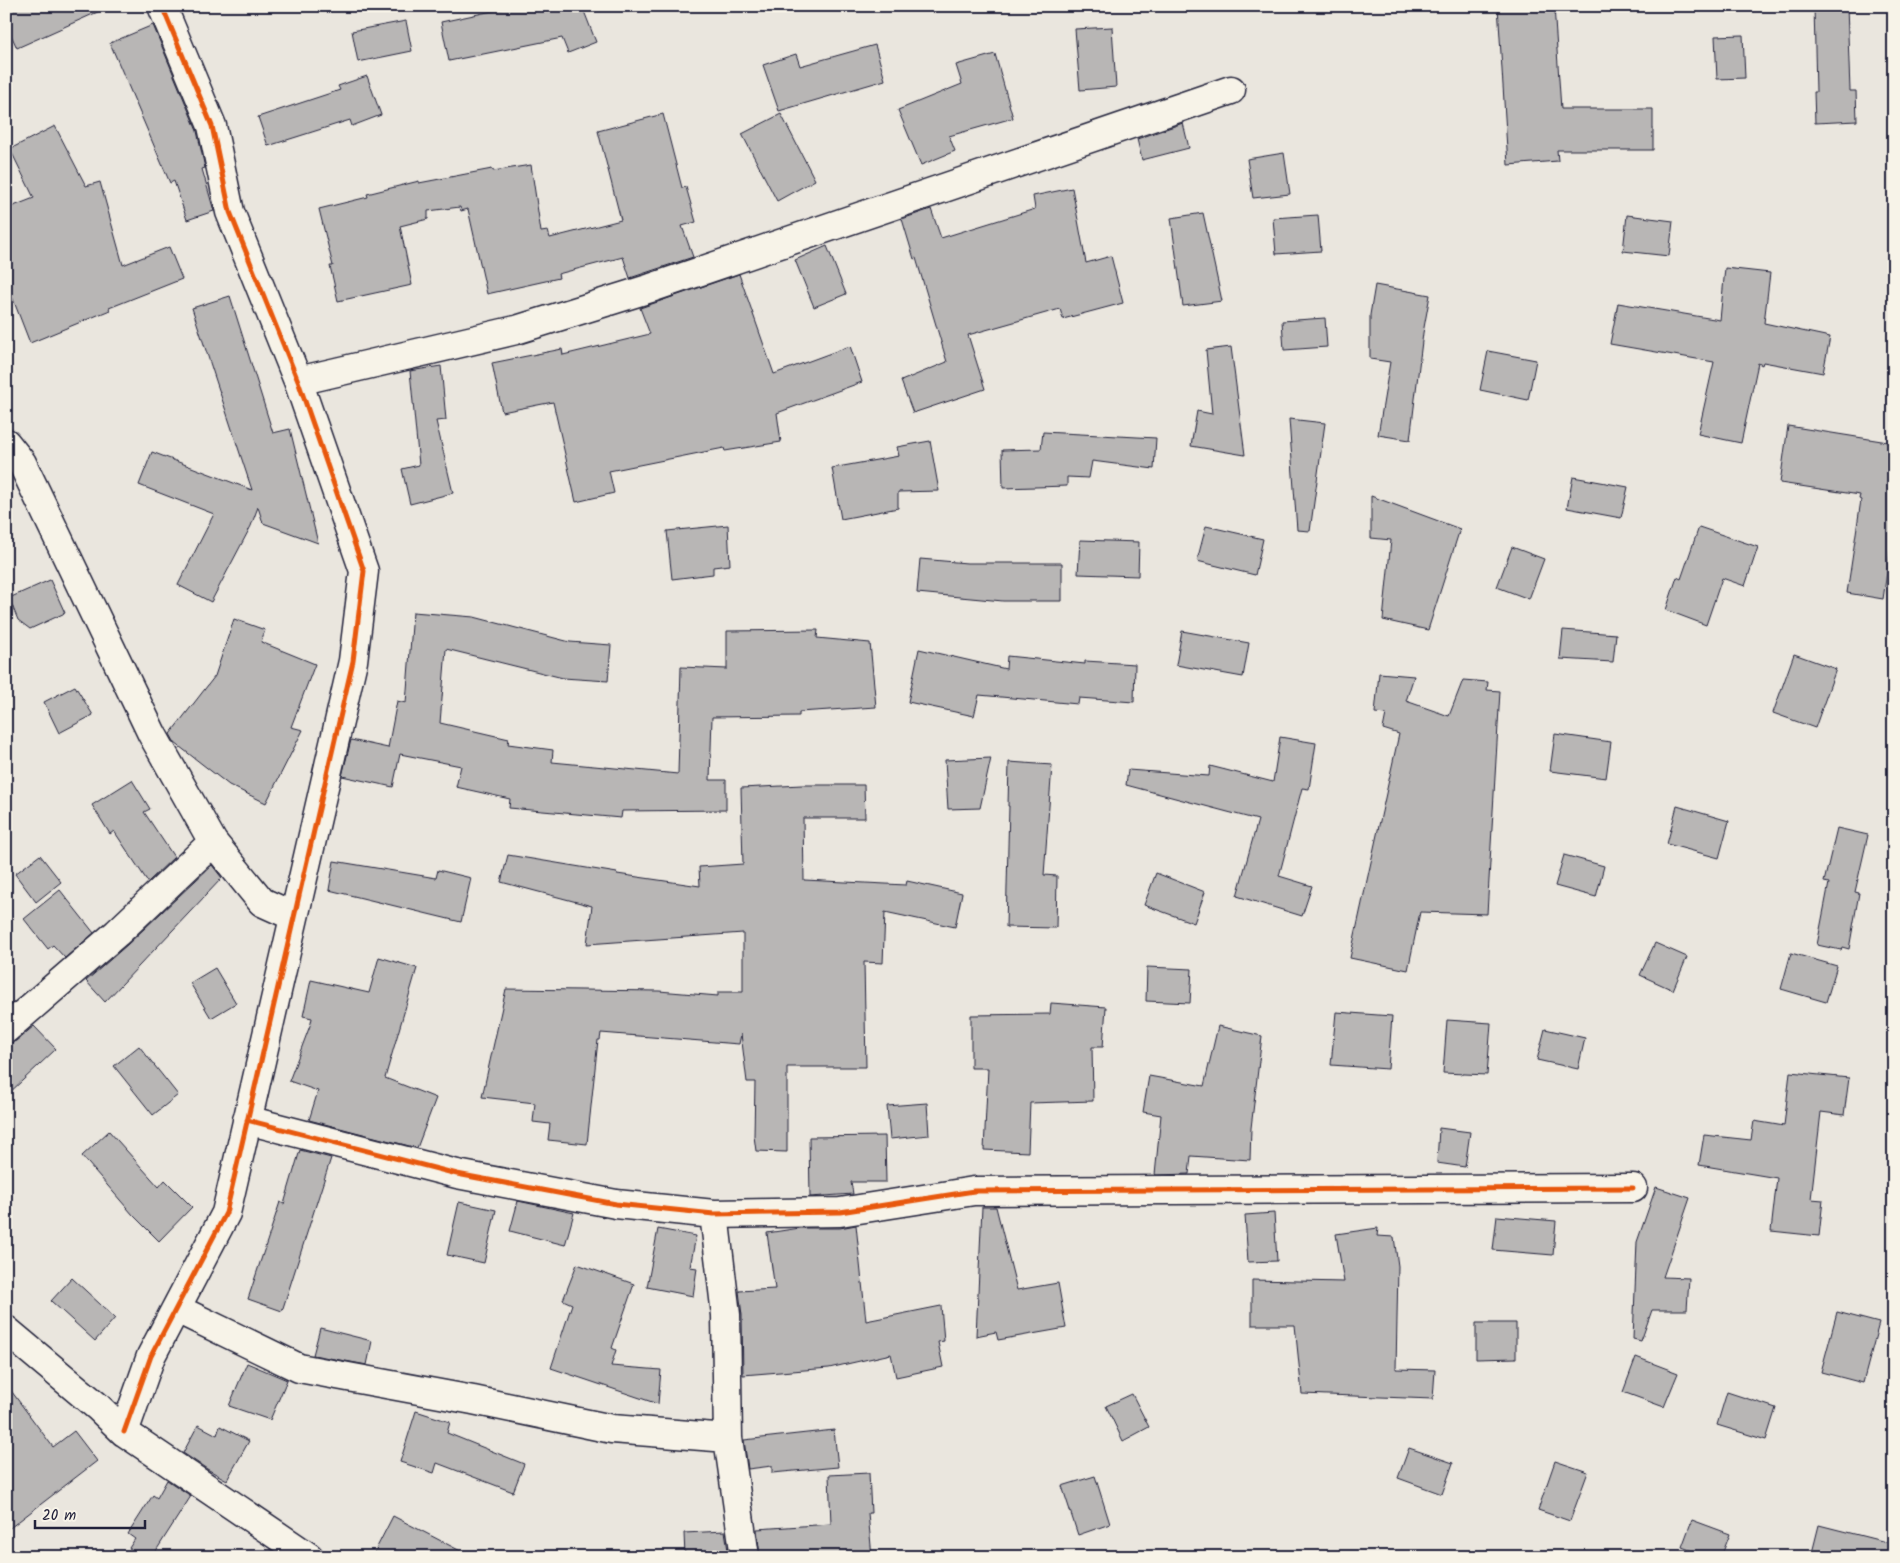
<svg xmlns="http://www.w3.org/2000/svg" width="1900" height="1563" font-family="Kalam,sans-serif">
	<style>
		.building { fill: #b8b6b5; stroke: #22223b }
		.lines { fill: none; stroke-linecap: round; stroke-linejoin: round }
		.street-casing { stroke: #22223b; stroke-width: 31 }
		.street { stroke: #f7f3e8; stroke-width: 28 }
		.cycleway-casing { stroke: #f7f3e8; stroke-width: 8 }
		.cycleway { stroke: #e8590c; stroke-width: 5 }
	</style>
	<rect width="100%" height="100%" fill="#eae6de"/>
	<filter id="ink" filterUnits="userSpaceOnUse"><feTurbulence type="fractalNoise" baseFrequency=".02" numOctaves="2"/><feDisplacementMap in="SourceGraphic" scale="10" xChannelSelector="R" yChannelSelector="G"/><feConvolveMatrix kernelMatrix="1 2 1 2 8 2 1 2 1" color-interpolation-filters="sRGB"/></filter>
	<g filter="url(#ink)">
		<path class="building" d="M 6,6 L 111,6 L 17,48 L 6,24 Z
			M 516,6 L 582,6 L 596,42 L 568,53 L 562,38 L 449,61 L 441,22 Z
			M 1498,6 L 1554,6 L 1561,109 L 1653,109 L 1653,150 L 1557,150 L 1558,161 L 1508,165 Z
			M 1814,6 L 1847,6 L 1850,91 L 1856,91 L 1857,121 L 1815,123 L 1814,92 L 1816,92 Z
			M 406,21 L 412,51 L 358,62 L 352,31 Z
			M 153,25 L 197,131 L 205,168 L 202,169 L 214,211 L 187,220 L 174,181 L 170,183 L 110,43 Z
			M 1112,27 L 1116,87 L 1080,90 L 1075,29 Z
			M 1743,35 L 1745,78 L 1717,79 L 1715,36 Z
			M 875,45 L 885,80 L 779,111 L 763,65 L 796,54 L 800,66 Z
			M 995,54 L 1013,118 L 949,136 L 955,151 L 921,165 L 898,110 L 962,84 L 956,65 Z
			M 367,76 L 381,115 L 352,126 L 350,120 L 268,146 L 258,117 L 340,90 L 338,86 Z
			M 663,114 L 682,188 L 686,187 L 696,222 L 682,226 L 693,257 L 630,278 L 623,257 L 558,274 L 559,278 L 487,294 L 468,209 L 461,211 L 460,207 L 428,211 L 428,219 L 400,226 L 412,285 L 338,301 L 330,266 L 333,266 L 319,209 L 368,197 L 367,194 L 419,181 L 419,183 L 492,169 L 493,171 L 531,165 L 541,232 L 548,231 L 550,238 L 621,220 L 598,131 Z
			M 781,114 L 815,180 L 777,201 L 742,134 Z
			M 1183,123 L 1189,148 L 1142,160 L 1137,139 Z
			M 55,126 L 86,186 L 100,182 L 123,265 L 169,247 L 182,279 L 109,308 L 110,310 L 30,343 L 6,281 L 6,209 L 34,198 L 10,149 Z
			M 1284,153 L 1290,194 L 1253,198 L 1247,159 Z
			M 1072,188 L 1086,263 L 1111,256 L 1123,303 L 1063,319 L 1060,309 L 968,335 L 985,389 L 913,413 L 901,381 L 947,362 L 916,258 L 914,259 L 902,219 L 931,209 L 941,238 L 1035,209 L 1033,196 Z
			M 1203,213 L 1222,301 L 1183,306 L 1171,218 Z
			M 1318,215 L 1321,251 L 1276,254 L 1273,218 Z
			M 1627,215 L 1673,221 L 1669,256 L 1623,251 Z
			M 827,246 L 846,294 L 814,307 L 795,260 Z
			M 1725,268 L 1770,273 L 1764,323 L 1830,337 L 1823,373 L 1763,362 L 1762,365 L 1758,363 L 1741,443 L 1698,434 L 1714,362 L 1610,344 L 1618,303 L 1720,320 Z
			M 739,274 L 774,374 L 850,346 L 862,382 L 777,413 L 781,442 L 725,451 L 724,448 L 609,471 L 614,493 L 576,502 L 553,402 L 502,412 L 492,363 L 562,349 L 563,355 L 650,334 L 640,308 Z
			M 1375,285 L 1430,295 L 1423,333 L 1410,440 L 1378,435 L 1390,362 L 1370,359 L 1370,315 Z
			M 230,296 L 273,433 L 290,429 L 318,543 L 263,523 L 258,507 L 251,526 L 211,602 L 178,585 L 214,514 L 139,485 L 152,452 L 252,490 L 192,308 Z
			M 1325,318 L 1327,347 L 1284,350 L 1282,321 Z
			M 1231,347 L 1245,455 L 1191,446 L 1197,411 L 1212,414 L 1206,350 Z
			M 1488,351 L 1536,360 L 1528,400 L 1480,390 Z
			M 441,366 L 446,420 L 436,421 L 453,493 L 410,504 L 402,469 L 419,465 L 410,371 Z
			M 1289,419 L 1325,423 L 1310,531 L 1297,530 Z
			M 1788,426 L 1894,443 L 1894,525 L 1883,599 L 1847,593 L 1861,500 L 1859,499 L 1860,495 L 1780,483 Z
			M 1043,432 L 1156,438 L 1154,469 L 1092,461 L 1089,478 L 1067,477 L 1067,486 L 1003,488 L 1002,450 L 1041,449 Z
			M 930,441 L 939,491 L 898,492 L 898,508 L 841,519 L 832,468 L 899,456 L 897,447 Z
			M 1573,477 L 1628,487 L 1621,518 L 1567,508 Z
			M 1371,496 L 1460,529 L 1428,630 L 1383,620 L 1391,540 L 1371,538 Z
			M 728,525 L 730,565 L 713,567 L 713,574 L 672,579 L 667,531 Z
			M 1206,526 L 1263,539 L 1255,575 L 1197,561 Z
			M 1699,527 L 1758,547 L 1745,586 L 1722,578 L 1706,625 L 1666,610 L 1677,577 L 1681,579 Z
			M 1080,540 L 1139,542 L 1138,576 L 1078,574 Z
			M 1512,547 L 1544,559 L 1529,599 L 1497,587 Z
			M 920,559 L 967,563 L 1062,563 L 1062,601 L 1003,601 L 917,593 Z
			M 50,580 L 65,613 L 30,629 L 18,620 L 9,598 Z
			M 413,612 L 474,617 L 570,642 L 611,645 L 608,681 L 563,678 L 446,649 L 440,723 L 509,739 L 508,744 L 553,750 L 552,762 L 678,774 L 681,667 L 727,669 L 727,631 L 818,630 L 817,638 L 870,643 L 876,707 L 799,712 L 799,716 L 712,717 L 710,780 L 726,780 L 726,810 L 622,811 L 621,818 L 509,808 L 510,799 L 456,787 L 461,766 L 400,754 L 393,787 L 342,776 L 351,740 L 388,748 L 397,701 L 406,703 Z
			M 234,619 L 265,630 L 261,642 L 315,664 L 291,727 L 303,730 L 266,803 L 229,785 L 175,743 L 170,734 L 215,676 Z
			M 1563,630 L 1616,634 L 1613,662 L 1560,659 Z
			M 1182,631 L 1249,643 L 1243,677 L 1176,665 Z
			M 919,649 L 1006,669 L 1007,656 L 1085,664 L 1085,661 L 1135,664 L 1134,702 L 1079,698 L 1078,704 L 979,695 L 974,716 L 908,702 Z
			M 1794,654 L 1836,669 L 1815,728 L 1773,713 Z
			M 1379,673 L 1414,676 L 1406,701 L 1449,716 L 1463,680 L 1488,682 L 1487,690 L 1500,691 L 1487,914 L 1420,912 L 1408,970 L 1350,958 L 1399,734 L 1383,729 L 1386,714 L 1375,713 Z
			M 75,686 L 93,715 L 59,733 L 44,702 Z
			M 1555,734 L 1611,742 L 1606,778 L 1550,771 Z
			M 1280,737 L 1316,743 L 1309,789 L 1302,788 L 1279,876 L 1312,886 L 1302,916 L 1237,896 L 1258,820 L 1126,785 L 1128,770 L 1209,776 L 1210,766 L 1273,782 Z
			M 991,758 L 980,808 L 948,809 L 945,760 Z
			M 1009,762 L 1052,765 L 1044,875 L 1057,876 L 1056,928 L 1006,927 L 1009,806 L 1008,806 Z
			M 132,780 L 150,809 L 144,812 L 174,857 L 148,882 L 114,831 L 110,834 L 92,805 Z
			M 802,785 L 864,785 L 865,818 L 803,818 L 804,880 L 906,885 L 907,881 L 962,893 L 955,927 L 885,912 L 883,963 L 864,962 L 866,1067 L 787,1067 L 787,1152 L 756,1151 L 754,1136 L 755,1082 L 747,1082 L 741,1034 L 739,1044 L 601,1033 L 600,1040 L 598,1040 L 587,1144 L 548,1140 L 550,1124 L 533,1122 L 535,1103 L 482,1097 L 506,989 L 659,991 L 718,996 L 718,992 L 743,992 L 743,933 L 587,944 L 592,906 L 501,882 L 508,855 L 617,873 L 617,874 L 700,886 L 699,867 L 743,864 L 741,788 Z
			M 1677,806 L 1729,821 L 1719,858 L 1667,844 Z
			M 1837,828 L 1868,835 L 1855,892 L 1859,893 L 1849,949 L 1842,947 L 1841,950 L 1817,945 L 1829,883 L 1824,882 Z
			M 40,855 L 61,882 L 36,902 L 15,874 Z
			M 1564,855 L 1604,866 L 1596,897 L 1555,886 Z
			M 334,861 L 436,878 L 438,870 L 471,878 L 461,922 L 329,890 Z
			M 212,865 L 222,878 L 105,1002 L 86,981 L 128,944 Z
			M 1156,873 L 1205,892 L 1194,923 L 1144,905 Z
			M 60,890 L 94,933 L 65,958 L 53,945 L 48,949 L 24,919 Z
			M 1655,943 L 1687,957 L 1673,990 L 1640,975 Z
			M 1791,953 L 1837,966 L 1826,1002 L 1781,989 Z
			M 379,957 L 417,968 L 385,1078 L 436,1098 L 417,1148 L 309,1120 L 318,1091 L 289,1081 L 311,1023 L 312,1018 L 303,1016 L 311,980 L 369,993 Z
			M 1147,967 L 1192,969 L 1190,1003 L 1146,1001 Z
			M 215,968 L 236,1003 L 211,1018 L 190,983 Z
			M 1051,1003 L 1106,1007 L 1103,1047 L 1092,1047 L 1093,1101 L 1030,1103 L 1028,1152 L 984,1150 L 988,1068 L 971,1068 L 971,1015 L 1050,1014 Z
			M 1336,1012 L 1392,1016 L 1388,1069 L 1331,1065 Z
			M 1447,1020 L 1491,1023 L 1487,1075 L 1443,1073 Z
			M 34,1026 L 56,1049 L 6,1096 L 6,1044 L 16,1041 Z
			M 1218,1026 L 1262,1036 L 1251,1128 L 1250,1160 L 1191,1156 L 1189,1174 L 1155,1175 L 1161,1115 L 1143,1112 L 1149,1076 L 1204,1086 Z
			M 1545,1029 L 1585,1038 L 1578,1069 L 1537,1060 Z
			M 139,1046 L 178,1095 L 153,1115 L 114,1066 Z
			M 1790,1072 L 1849,1078 L 1844,1115 L 1821,1112 L 1811,1199 L 1823,1200 L 1819,1236 L 1771,1231 L 1777,1178 L 1699,1165 L 1704,1135 L 1751,1140 L 1754,1121 L 1784,1126 Z
			M 927,1103 L 929,1135 L 890,1139 L 887,1106 Z
			M 1439,1128 L 1470,1132 L 1465,1167 L 1437,1163 Z
			M 109,1131 L 159,1187 L 165,1180 L 192,1207 L 159,1241 L 133,1215 L 82,1156 Z
			M 885,1136 L 886,1182 L 851,1182 L 853,1194 L 810,1197 L 809,1137 Z
			M 300,1150 L 331,1158 L 282,1311 L 248,1299 L 280,1202 L 284,1204 Z
			M 1656,1187 L 1690,1198 L 1663,1277 L 1689,1278 L 1687,1310 L 1652,1310 L 1641,1341 L 1633,1339 L 1637,1242 Z
			M 518,1201 L 574,1213 L 565,1245 L 510,1231 Z
			M 459,1202 L 496,1210 L 484,1263 L 447,1255 Z
			M 982,1207 L 996,1207 L 1017,1290 L 1058,1283 L 1066,1328 L 998,1340 L 996,1332 L 976,1336 Z
			M 1274,1213 L 1277,1261 L 1248,1262 L 1245,1215 Z
			M 1497,1216 L 1556,1221 L 1553,1255 L 1493,1250 Z
			M 856,1225 L 866,1321 L 941,1306 L 944,1341 L 938,1342 L 943,1367 L 896,1377 L 891,1354 L 829,1368 L 743,1375 L 742,1315 L 739,1291 L 775,1289 L 767,1233 L 800,1228 L 840,1228 Z
			M 1378,1228 L 1377,1236 L 1394,1237 L 1398,1266 L 1396,1369 L 1435,1370 L 1433,1399 L 1302,1394 L 1295,1325 L 1252,1325 L 1252,1280 L 1344,1282 L 1336,1234 Z
			M 658,1229 L 696,1236 L 690,1267 L 697,1268 L 693,1296 L 647,1287 Z
			M 577,1264 L 634,1284 L 612,1348 L 616,1350 L 611,1366 L 661,1370 L 658,1404 L 551,1368 L 572,1304 L 563,1300 Z
			M 72,1278 L 115,1318 L 95,1341 L 51,1301 Z
			M 1837,1312 L 1879,1323 L 1863,1383 L 1821,1372 Z
			M 1476,1323 L 1516,1323 L 1516,1358 L 1476,1359 Z
			M 320,1328 L 372,1341 L 367,1365 L 313,1355 Z
			M 1636,1357 L 1678,1373 L 1664,1407 L 1623,1392 Z
			M 247,1363 L 287,1380 L 270,1420 L 229,1406 Z
			M 6,1384 L 53,1447 L 74,1431 L 97,1461 L 6,1531 Z
			M 1727,1392 L 1776,1408 L 1766,1440 L 1717,1425 Z
			M 1132,1394 L 1149,1427 L 1123,1441 L 1106,1406 Z
			M 416,1411 L 450,1422 L 447,1433 L 524,1464 L 513,1492 L 437,1463 L 434,1473 L 400,1462 Z
			M 198,1425 L 217,1435 L 220,1426 L 249,1441 L 227,1480 L 207,1469 L 183,1453 Z
			M 834,1430 L 838,1467 L 772,1473 L 772,1466 L 748,1469 L 744,1440 Z
			M 1409,1448 L 1453,1463 L 1442,1494 L 1398,1478 Z
			M 1555,1461 L 1588,1472 L 1570,1521 L 1538,1510 Z
			M 869,1473 L 871,1513 L 868,1513 L 872,1557 L 760,1557 L 757,1529 L 831,1524 L 829,1475 Z
			M 1095,1476 L 1110,1524 L 1078,1535 L 1062,1486 Z
			M 167,1480 L 191,1496 L 152,1557 L 143,1557 L 129,1548 L 135,1539 L 128,1534 L 153,1495 L 157,1498 Z
			M 393,1516 L 472,1557 L 372,1557 Z
			M 1692,1520 L 1730,1534 L 1721,1557 L 1708,1557 L 1682,1547 Z
			M 1819,1525 L 1894,1544 L 1894,1557 L 1811,1557 Z
			M 725,1531 L 729,1557 L 685,1557 L 684,1533 Z"/>
		<g class="lines">
			<g class="street-casing">
				<path id="street" d="M 298,381 L 516,330 L 651,288 L 1231,90
					M 6,443 L 22,463 L 152,734 L 213,842 L 262,902 L 293,916
					M 6,1029 L 117,933 L 213,842
					M 247,1120 L 457,1174 L 616,1204 L 714,1214 L 840,1212 L 974,1191 L 1633,1188
					M 714,1214 L 726,1315 L 728,1438 L 745,1557
					M 177,1309 L 299,1368 L 473,1400 L 612,1429 L 728,1438
					M 6,1330 L 98,1407 L 124,1432 L 309,1557
					M 124,1432 L 151,1356 L 226,1213 L 353,661 L 364,571 L 298,381 L 230,212 L 212,126 L 162,6"/>
			</g>
			<use href="#street" class="street"/>
			<g class="cycleway-casing">
				<path id="cycleway" d="M 247,1120 L 457,1174 L 616,1204 L 714,1214 L 840,1212 L 974,1191 L 1633,1188
					M 124,1432 L 151,1356 L 226,1213 L 353,661 L 364,571 L 298,381 L 230,212 L 212,126 L 162,6"/>
			</g>
			<use href="#cycleway" class="cycleway"/>
		</g>
	</g>
	<rect width="1900" height="1563" fill="none" stroke="#f7f3e8" stroke-width="25"/>
	<rect x="12" y="12" width="1875" height="1538" fill="none" stroke="#22223b" stroke-width="2" filter="url(#ink)"/>
	<path d="M35 1520v8h110v-8" fill="none" stroke="#22223b" stroke-width="2.5"/>
	<text x="42" y="1520" font-size="15" fill="#22223b" stroke="#f7f3e8" stroke-width="4" paint-order="stroke">20 m</text>
</svg>
